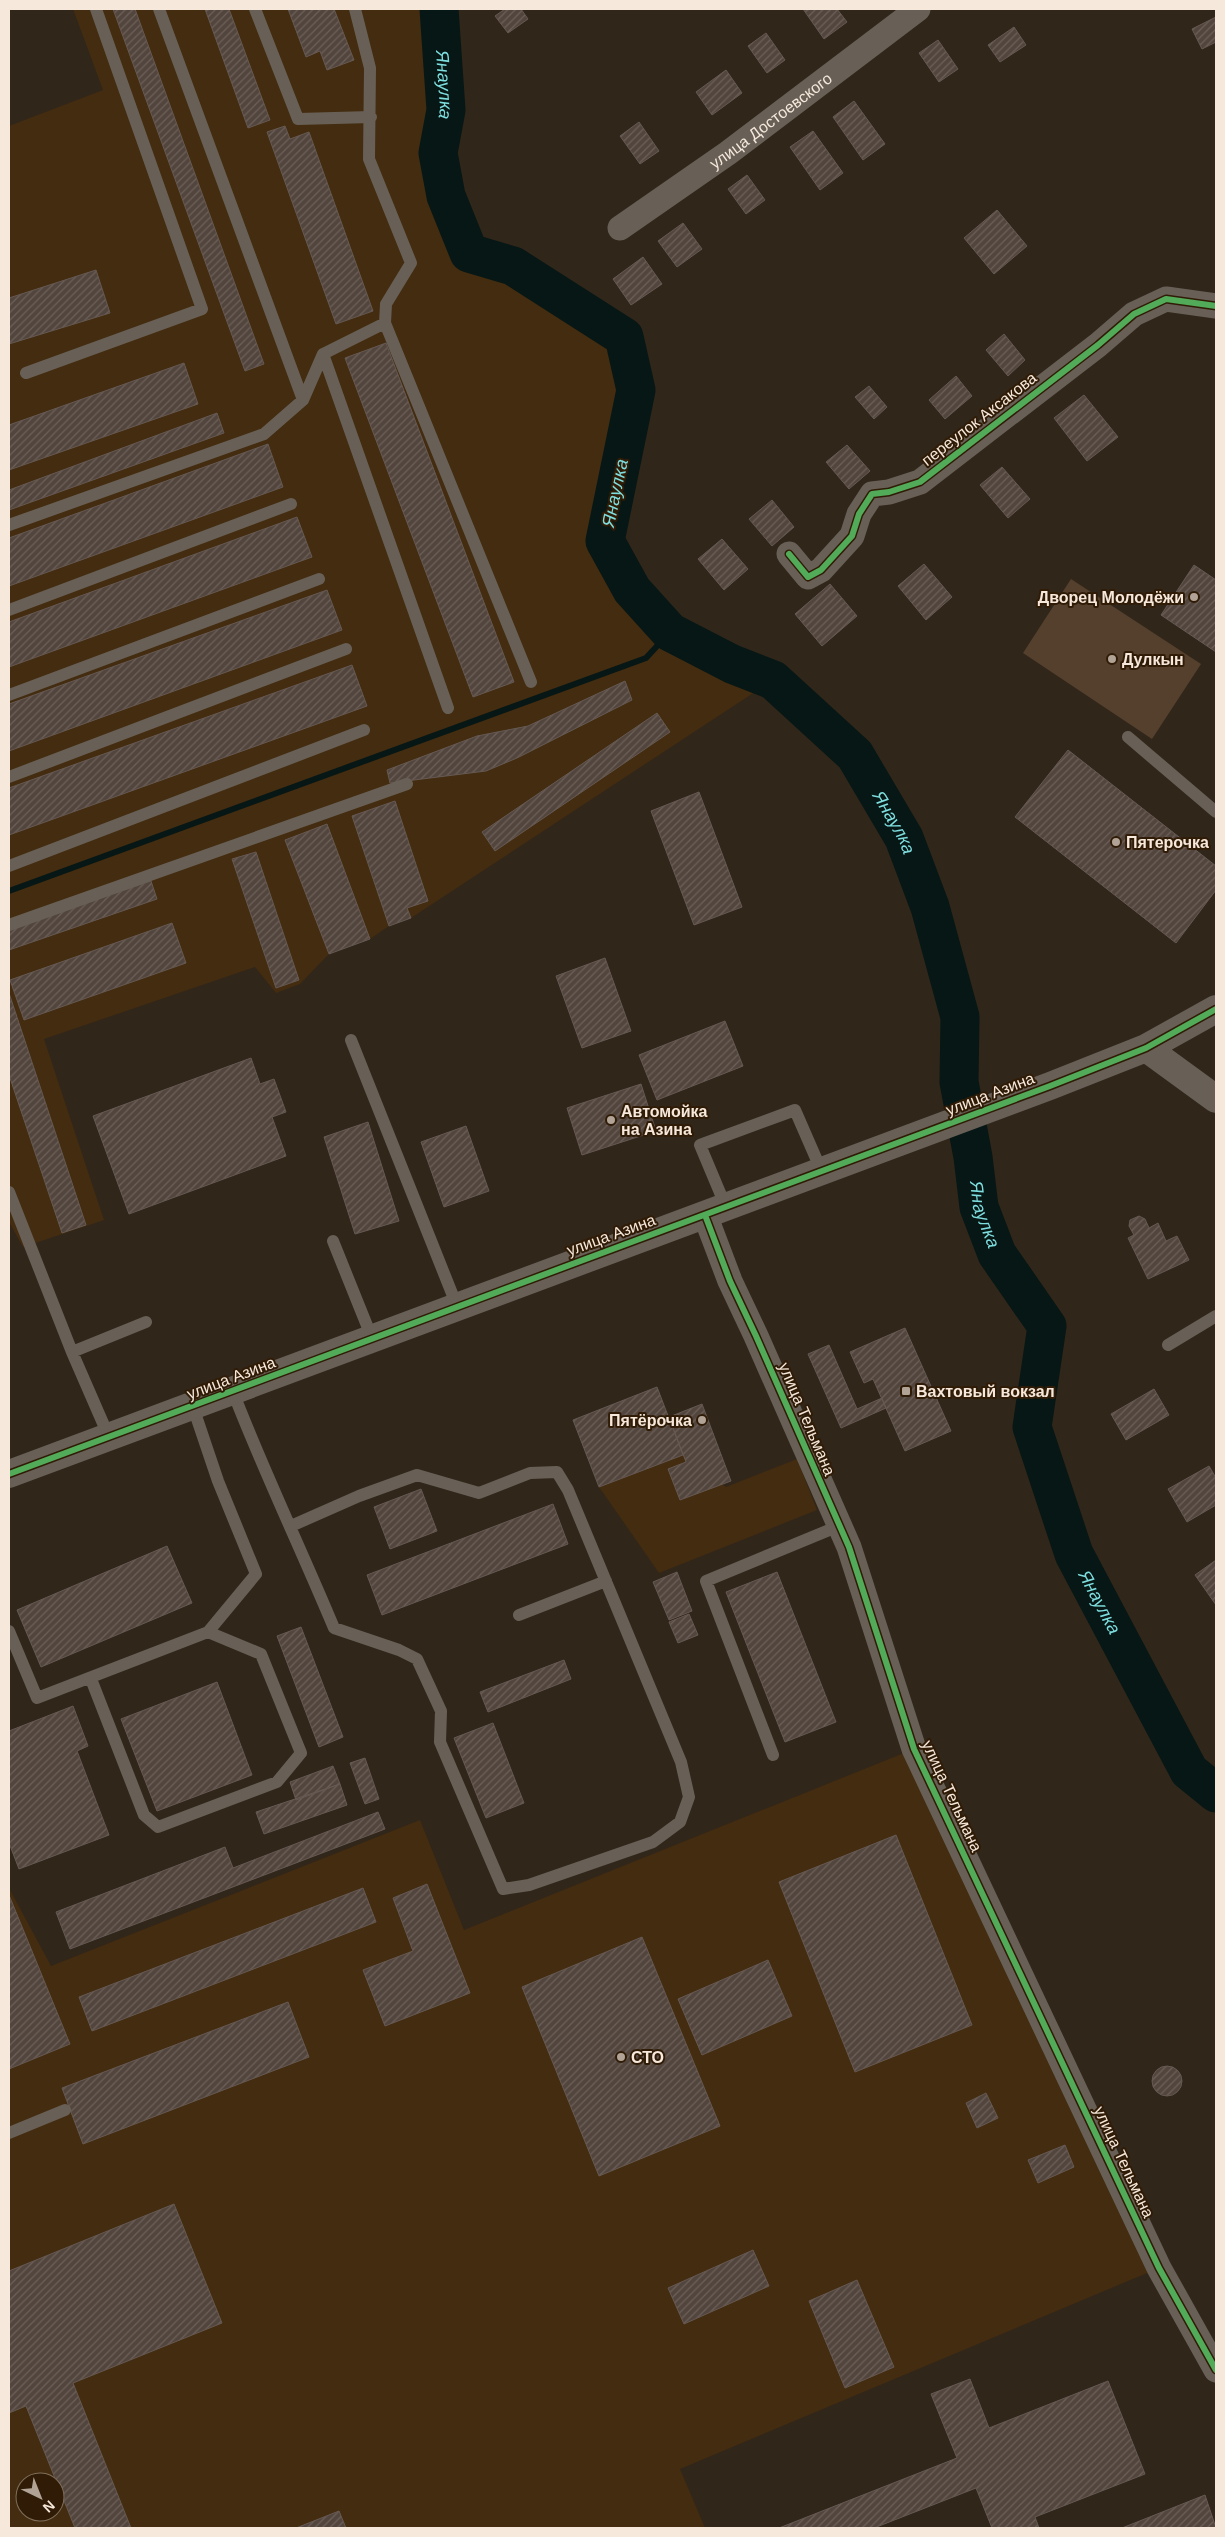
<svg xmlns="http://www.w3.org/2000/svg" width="1225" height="2537" font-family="Helvetica,sans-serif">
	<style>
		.built { fill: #432c10; fill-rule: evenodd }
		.green { fill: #54402c }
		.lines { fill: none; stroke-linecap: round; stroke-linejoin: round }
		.stream { stroke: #071715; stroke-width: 6 }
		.river { stroke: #071715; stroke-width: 39 }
		.building { fill: url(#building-hatch); stroke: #655953 }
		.service { stroke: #686056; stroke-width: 12 }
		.minor { stroke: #686056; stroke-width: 25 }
		.tertiary { stroke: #686056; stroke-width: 28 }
		.cycleway-casing { stroke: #301c06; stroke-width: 9 }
		.cycleway { stroke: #51ab58; stroke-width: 6 }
		.poi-dot { fill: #b1a497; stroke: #301c06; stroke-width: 2 }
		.labels { text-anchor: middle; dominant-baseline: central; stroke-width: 4; stroke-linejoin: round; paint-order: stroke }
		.street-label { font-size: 16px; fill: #f6e8db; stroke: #301c06 }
		.poi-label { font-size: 16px; font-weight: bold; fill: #f6e8db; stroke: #301c06; text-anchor: start }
		.water-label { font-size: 18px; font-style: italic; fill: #7ededf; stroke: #301c06 }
	</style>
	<defs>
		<pattern id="building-hatch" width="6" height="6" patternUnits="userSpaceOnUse" patternTransform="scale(1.25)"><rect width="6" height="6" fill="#52453e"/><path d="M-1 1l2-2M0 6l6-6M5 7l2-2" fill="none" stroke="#6c6059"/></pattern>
	</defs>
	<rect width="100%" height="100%" fill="#31261a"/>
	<path class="built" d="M 73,9 L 439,9 L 446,110 L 438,153 L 446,196 L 469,253 L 513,266 L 624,337 L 636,390 L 605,541 L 632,590 L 670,632 L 732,664 L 773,680 L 411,918 L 389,926 L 370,939 L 329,954 L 300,984 L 276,993 L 255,967 L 44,1039 L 104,1220 L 23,1247 L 9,1222 L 9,126 L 103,90 Z
		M 683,1455 L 726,1487 L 797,1459 L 817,1510 L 659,1573 L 599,1487 Z
		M 914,1749 L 1159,2268 L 680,2469 L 705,2528 L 9,2528 L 9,1888 L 51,1966 L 420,1820 L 464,1930 ZM 25,2482 L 55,2482 L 55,2512 L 25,2512 Z"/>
	<path class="green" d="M 1071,579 L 1201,664 L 1152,739 L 1023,653 Z"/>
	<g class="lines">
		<path class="stream" d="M 9,891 L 646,658 L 670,632"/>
		<path class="river" id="s1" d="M 439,9 L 446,110 L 438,153 L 446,196 L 469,253 L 513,266 L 624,337 L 636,390 L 605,541 L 632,590 L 670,632 L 732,664 L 773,680 L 855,755 L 904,838 L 930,907 L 960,1017 L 959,1082 L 973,1157 L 979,1207 L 997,1254 L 1047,1326 L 1032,1427 L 1074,1554 L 1189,1771 L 1216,1793"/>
	</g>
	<path class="building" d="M 113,9 L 135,9 L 264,364 L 245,371 Z
		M 205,9 L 229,9 L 270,120 L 248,128 Z
		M 288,9 L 334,9 L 354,60 L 327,70 L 320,51 L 306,57 Z
		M 505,9 L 521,9 L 528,19 L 508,33 L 495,16 Z
		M 803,9 L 837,9 L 847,22 L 824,39 Z
		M 1216,17 L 1216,42 L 1202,49 L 1192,29 Z
		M 1014,27 L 1026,45 L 1000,62 L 988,45 Z
		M 766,33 L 785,60 L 767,73 L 748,46 Z
		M 938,40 L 958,69 L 939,82 L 919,53 Z
		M 726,70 L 742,93 L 712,115 L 696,92 Z
		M 854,101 L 885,144 L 863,160 L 833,117 Z
		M 639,122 L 659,151 L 640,164 L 620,136 Z
		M 285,126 L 290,139 L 309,132 L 373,311 L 336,324 L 267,132 Z
		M 813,131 L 843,173 L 820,190 L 790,147 Z
		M 747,175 L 765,200 L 746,214 L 728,189 Z
		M 997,210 L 1027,246 L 994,274 L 964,238 Z
		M 683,223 L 702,249 L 677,267 L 658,241 Z
		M 643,257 L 662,284 L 631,305 L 613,279 Z
		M 96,270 L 110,313 L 9,344 L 9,298 Z
		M 1004,334 L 1025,360 L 1008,376 L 986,350 Z
		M 386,343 L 514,682 L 473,697 L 345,358 Z
		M 184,363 L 198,404 L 9,470 L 9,425 Z
		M 956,376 L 972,396 L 945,419 L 929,400 Z
		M 869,386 L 887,407 L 874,419 L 855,397 Z
		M 1084,395 L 1118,437 L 1087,461 L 1054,418 Z
		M 217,413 L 224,433 L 9,510 L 9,490 Z
		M 268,444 L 283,487 L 9,586 L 9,538 Z
		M 847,445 L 870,471 L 849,489 L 826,462 Z
		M 1002,467 L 1030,499 L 1008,518 L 980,485 Z
		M 772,500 L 794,527 L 772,546 L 749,519 Z
		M 297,517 L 312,557 L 9,667 L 9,622 Z
		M 722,539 L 748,569 L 724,590 L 698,559 Z
		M 924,564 L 952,597 L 926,620 L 898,586 Z
		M 1194,565 L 1216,580 L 1216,652 L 1161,615 Z
		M 830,584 L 857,616 L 822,646 L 795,614 Z
		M 327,590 L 342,630 L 9,751 L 9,704 Z
		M 352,665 L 367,706 L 9,835 L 9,788 Z
		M 625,681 L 632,700 L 517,758 L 486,771 L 390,783 L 387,770 L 477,736 L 528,726 Z
		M 657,713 L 670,732 L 495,851 L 482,832 Z
		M 1068,750 L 1216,866 L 1216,890 L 1176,943 L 1015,817 Z
		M 699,792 L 742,907 L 694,925 L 651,811 Z
		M 395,801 L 428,901 L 407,908 L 411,918 L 389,926 L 352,816 Z
		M 327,824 L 370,939 L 329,954 L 285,840 Z
		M 256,852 L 299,980 L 276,988 L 232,859 Z
		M 151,881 L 157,899 L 9,950 L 9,929 Z
		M 172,923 L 186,963 L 24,1020 L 10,980 Z
		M 605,958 L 631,1031 L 582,1048 L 556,976 Z
		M 9,993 L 86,1225 L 62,1233 L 9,1075 Z
		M 725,1021 L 743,1066 L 657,1100 L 639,1055 Z
		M 251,1058 L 260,1084 L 274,1079 L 286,1112 L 272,1117 L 286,1156 L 129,1214 L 93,1116 Z
		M 641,1084 L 656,1131 L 582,1155 L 567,1108 Z
		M 368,1122 L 399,1221 L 355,1234 L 324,1137 Z
		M 466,1126 L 489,1191 L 444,1207 L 421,1142 Z
		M 1139,1216 L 1145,1219 L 1149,1228 L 1158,1223 L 1166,1241 L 1177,1236 L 1189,1260 L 1148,1279 L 1128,1238 L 1134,1235 L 1129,1226 L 1130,1220 Z
		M 905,1328 L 951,1431 L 905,1451 L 873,1379 L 864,1383 L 850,1352 Z
		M 829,1345 L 857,1409 L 882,1398 L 886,1408 L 841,1428 L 808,1354 Z
		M 657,1387 L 683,1455 L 599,1487 L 573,1420 Z
		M 1154,1389 L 1169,1415 L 1126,1440 L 1111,1414 Z
		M 702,1404 L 731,1481 L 680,1500 L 668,1469 L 686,1462 L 669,1417 Z
		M 1209,1466 L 1216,1478 L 1216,1505 L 1187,1522 L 1168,1489 Z
		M 421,1489 L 437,1531 L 390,1549 L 374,1507 Z
		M 553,1504 L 568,1544 L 382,1615 L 367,1575 Z
		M 167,1546 L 192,1603 L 41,1667 L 17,1610 Z
		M 1216,1560 L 1216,1605 L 1195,1575 Z
		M 677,1572 L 692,1611 L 669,1620 L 653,1582 Z
		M 777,1572 L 836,1722 L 785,1742 L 726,1592 Z
		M 689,1614 L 698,1635 L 678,1643 L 669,1622 Z
		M 301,1627 L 343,1737 L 319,1747 L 277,1636 Z
		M 564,1660 L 571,1679 L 488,1712 L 480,1692 Z
		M 217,1682 L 252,1775 L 157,1811 L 121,1719 Z
		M 73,1706 L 88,1746 L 77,1751 L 109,1835 L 19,1869 L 9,1843 L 9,1731 Z
		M 493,1723 L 524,1803 L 486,1818 L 454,1738 Z
		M 365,1758 L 379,1799 L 365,1804 L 350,1763 Z
		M 333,1766 L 340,1784 L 296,1800 L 290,1782 Z
		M 340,1784 L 347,1805 L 264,1834 L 256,1812 Z
		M 378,1812 L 385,1829 L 70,1949 L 56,1912 L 225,1847 L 233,1868 Z
		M 896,1835 L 972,2025 L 855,2072 L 779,1882 Z
		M 427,1884 L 470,1993 L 385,2026 L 363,1970 L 413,1951 L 393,1898 Z
		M 363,1888 L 376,1922 L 92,2031 L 79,1997 Z
		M 9,1895 L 70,2044 L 9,2069 Z
		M 642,1937 L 720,2126 L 599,2176 L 522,1987 Z
		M 768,1960 L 792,2016 L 702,2055 L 678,1999 Z
		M 288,2002 L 309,2057 L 83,2144 L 62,2088 Z
		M1152 2081a15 15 0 1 1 30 0a15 15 0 1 1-30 0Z
		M 986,2093 L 998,2118 L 977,2128 L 966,2103 Z
		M 1065,2145 L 1074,2167 L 1038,2183 L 1028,2160 Z
		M 174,2204 L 222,2323 L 73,2383 L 131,2528 L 75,2528 L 26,2406 L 9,2413 L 9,2271 Z
		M 753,2250 L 769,2286 L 684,2324 L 668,2288 Z
		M 857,2280 L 894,2367 L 845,2388 L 809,2301 Z
		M 970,2379 L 989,2428 L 1108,2381 L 1145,2474 L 1035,2517 L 1039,2528 L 992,2528 L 976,2488 L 874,2528 L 779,2528 L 957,2458 L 931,2394 Z
		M 1205,2495 L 1216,2528 L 1122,2528 Z
		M 339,2511 L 346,2528 L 296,2528 Z"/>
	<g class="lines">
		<path class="service" d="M 159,9 L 303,400
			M 255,9 L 298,119 L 371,117
			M 355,9 L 370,68 L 369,159 L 411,263 L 386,304 L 385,323
			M 323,354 L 448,708
			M 26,373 L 202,309 L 96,9
			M 9,525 L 264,434 L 303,400 L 323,354 L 385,323 L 531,682
			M 9,610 L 291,504
			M 9,695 L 319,579
			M 1128,737 L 1216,812
			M 9,777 L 346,649
			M 9,866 L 364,730
			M 9,925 L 407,784
			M 351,1040 L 457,1306
			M 9,1192 L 72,1352
			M 726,1207 L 700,1145 L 795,1110 L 822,1172
			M 333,1241 L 372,1338
			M 1168,1345 L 1216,1316
			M 233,1392 C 264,1472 301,1549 334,1628 L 399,1650 L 417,1659 L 441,1711 L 440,1742 L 503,1889 L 529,1885 L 653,1842 L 680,1822 L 689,1797 L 681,1762 L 568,1490 L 557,1472 L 530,1473 L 479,1493 L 417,1475 L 359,1496 L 291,1526
			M 109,1437 L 72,1352 L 146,1322
			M 519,1615 L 606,1581
			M 9,1631 L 37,1698 L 208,1632 L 256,1574 L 218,1481 L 193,1407
			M 91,1679 L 144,1815 L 158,1827 L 277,1782 L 301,1753 L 261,1654 L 208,1632
			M 773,1755 L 706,1581 L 839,1526
			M 9,2133 L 65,2110"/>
		<g class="minor">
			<path id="s2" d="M 620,228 L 728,153 L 918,9"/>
			<path d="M 789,554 L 808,577 L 821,570 L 852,536 L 859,514 L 872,494 L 889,492 L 920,482 L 1098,345 L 1134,314 L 1166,299 L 1216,306"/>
			<path d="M 705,1215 L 730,1281 L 756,1336 L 849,1547 L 914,1749 L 1159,2268 L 1216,2370"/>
		</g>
		<path class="tertiary" d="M 1146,1048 L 1216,1099
			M 9,1474 L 1050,1086 L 1146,1048 L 1216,1009"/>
		<g class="cycleway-casing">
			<path id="cycleway" d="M 789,554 L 808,577 L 821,570 L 852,536 L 859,514 L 872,494 L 889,492 L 920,482 L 1098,345 L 1134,314 L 1166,299 L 1216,306
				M 705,1215 L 730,1281 L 756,1336 L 849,1547 L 914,1749 L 1159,2268 L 1216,2370
				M 9,1474 L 1050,1086 L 1146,1048 L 1216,1009"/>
		</g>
		<use href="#cycleway" class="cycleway"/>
	</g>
	<g class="poi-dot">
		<circle cx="1194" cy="597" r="5"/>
		<circle cx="1112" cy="659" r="5"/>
		<circle cx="1116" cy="842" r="5"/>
		<circle cx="611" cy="1120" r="5"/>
		<rect x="901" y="1386" width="10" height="10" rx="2.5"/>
		<circle cx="702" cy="1420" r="5"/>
		<circle cx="621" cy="2057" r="5"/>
	</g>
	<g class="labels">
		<g class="street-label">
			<text stroke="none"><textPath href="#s2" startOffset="185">улица Достоевского</textPath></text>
			<text transform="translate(979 419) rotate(-38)">переулок Аксакова</text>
			<text transform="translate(990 1094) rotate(-21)">улица Азина</text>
			<text transform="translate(611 1235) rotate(-20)">улица Азина</text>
			<text transform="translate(231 1378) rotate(-21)">улица Азина</text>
			<text transform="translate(807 1419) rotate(67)">улица Тельмана</text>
			<text transform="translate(952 1796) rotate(65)">улица Тельмана</text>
			<text transform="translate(1124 2162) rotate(65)">улица Тельмана</text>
		</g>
		<g class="poi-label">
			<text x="1184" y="597" text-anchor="end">Дворец Молодёжи</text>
			<text x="1122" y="659">Дулкын</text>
			<text x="1126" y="842">Пятерочка</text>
			<text x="621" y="1111">Автомойка<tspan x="621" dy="18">на Азина</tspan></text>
			<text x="916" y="1391">Вахтовый вокзал</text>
			<text x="692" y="1420" text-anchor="end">Пятёрочка</text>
			<text x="631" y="2057">СТО</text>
		</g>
		<g class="water-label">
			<text stroke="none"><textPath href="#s1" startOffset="76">Янаулка</textPath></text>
			<text transform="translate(615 493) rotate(-78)">Янаулка</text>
			<text stroke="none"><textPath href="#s1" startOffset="1052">Янаулка</textPath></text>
			<text stroke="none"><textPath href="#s1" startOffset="1458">Янаулка</textPath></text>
			<text stroke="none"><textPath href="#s1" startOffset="1878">Янаулка</textPath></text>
		</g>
	</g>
	<rect width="1225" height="2537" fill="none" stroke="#f6e8db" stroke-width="20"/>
	<g transform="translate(40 2497) rotate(137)"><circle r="24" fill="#301c06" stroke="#7f6e5b"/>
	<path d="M0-4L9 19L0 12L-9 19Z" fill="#b1a497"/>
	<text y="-8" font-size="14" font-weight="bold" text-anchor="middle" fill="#f6e8db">N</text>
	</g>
</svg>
